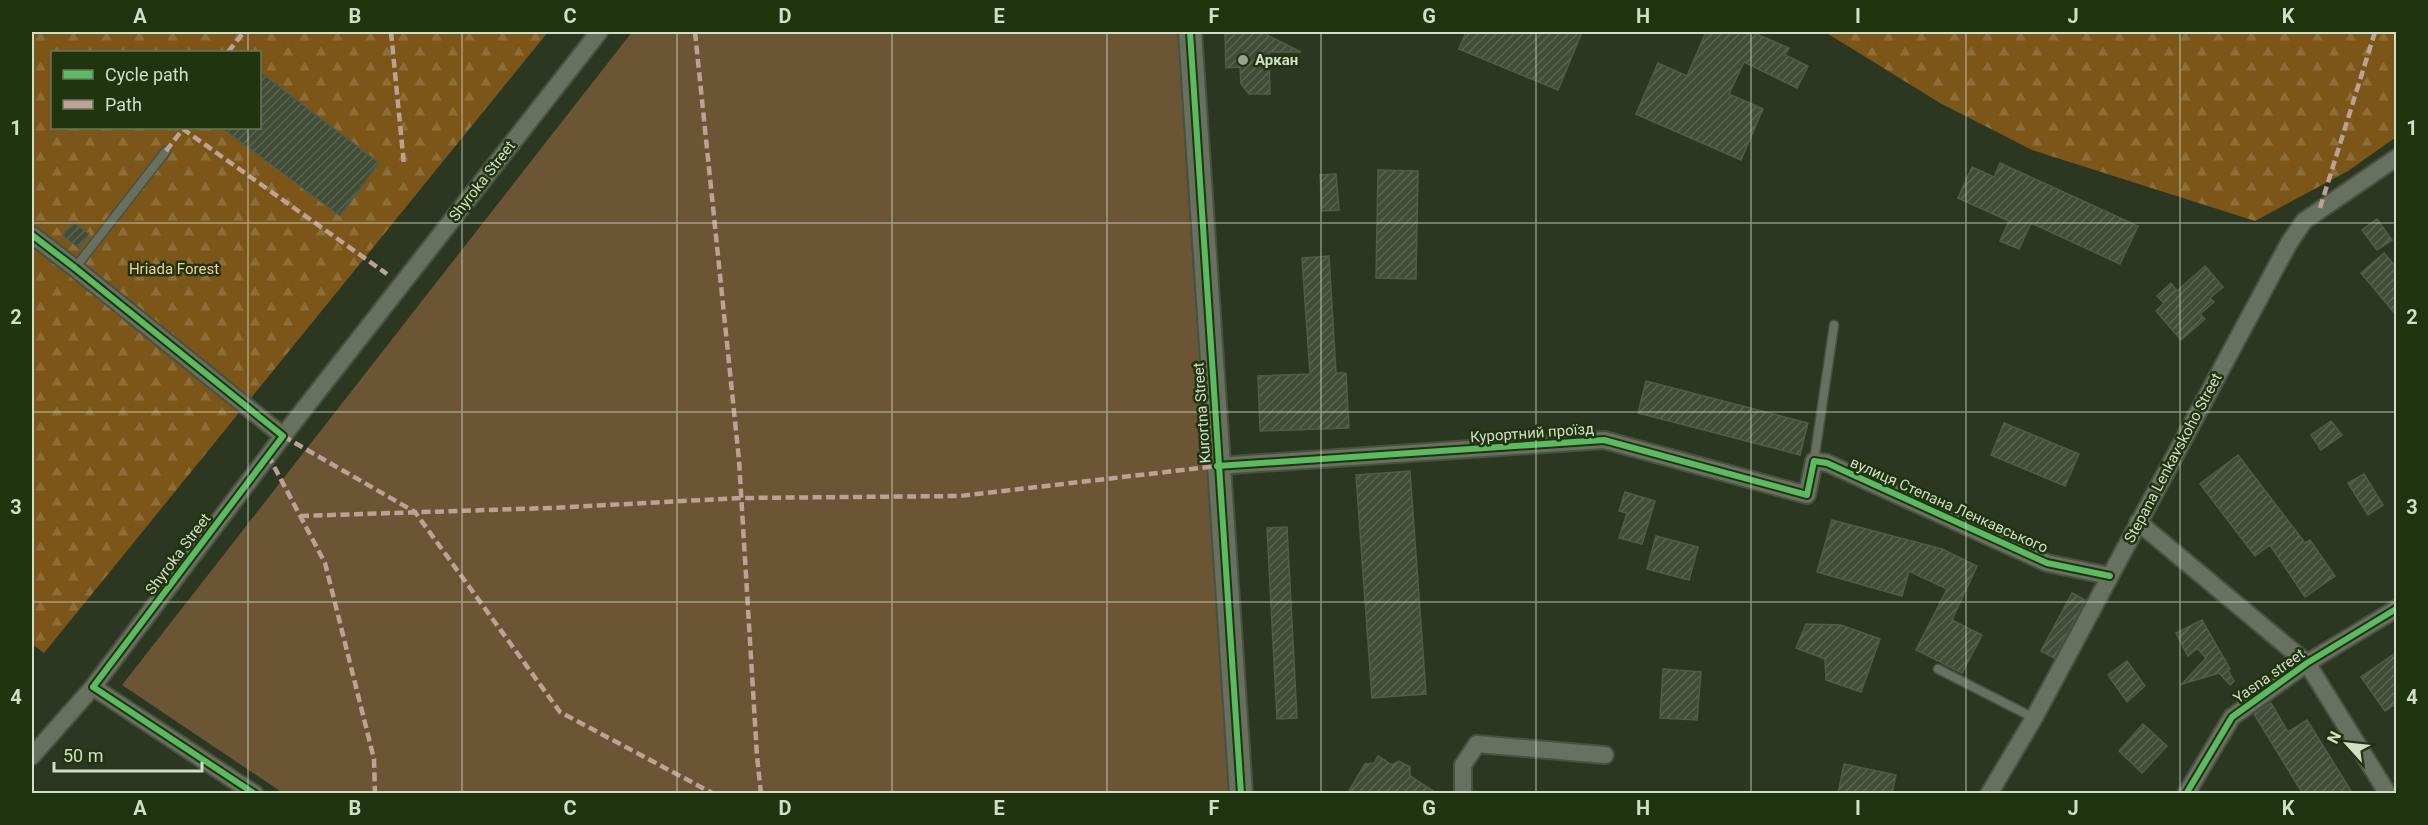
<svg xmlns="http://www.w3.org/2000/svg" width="2428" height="825" font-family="Roboto,sans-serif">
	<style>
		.green { fill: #6b5535 }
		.forest { fill: url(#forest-firs); fill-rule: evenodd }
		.building { fill: url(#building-hatch); stroke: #525b4a; stroke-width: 1.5 }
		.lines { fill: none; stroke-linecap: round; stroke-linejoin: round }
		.lane-casing { stroke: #495241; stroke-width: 11 }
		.street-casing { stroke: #495241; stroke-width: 20 }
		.secondary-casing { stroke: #495241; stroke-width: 26 }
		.lane { stroke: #687160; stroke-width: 8 }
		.street { stroke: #687160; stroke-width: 16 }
		.secondary { stroke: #687160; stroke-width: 22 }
		.quiet { stroke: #bda197; stroke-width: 4.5; stroke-dasharray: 9 4.5; stroke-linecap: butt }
		.cycleway-casing { stroke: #213410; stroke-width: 10 }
		.cycleway { stroke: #5cba63; stroke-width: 6 }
		.grid { fill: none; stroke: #d1dec8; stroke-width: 1.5; stroke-opacity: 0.55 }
		.poi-dot { fill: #97a48e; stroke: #213410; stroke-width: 2 }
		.labels { text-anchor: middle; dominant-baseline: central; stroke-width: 5; stroke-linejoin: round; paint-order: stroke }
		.poi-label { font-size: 15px; font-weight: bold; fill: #d1dec8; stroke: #213410; text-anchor: start }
		.street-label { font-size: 15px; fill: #d1dec8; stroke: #213410 }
		.park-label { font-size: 15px; fill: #f6ce9e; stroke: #213410 }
		.neatline { fill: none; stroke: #d1dec8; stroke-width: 2 }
		.grid-label { font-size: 20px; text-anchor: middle; font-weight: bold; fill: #d1dec8 }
	</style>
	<defs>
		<pattern id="forest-firs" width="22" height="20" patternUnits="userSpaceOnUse" patternTransform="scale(1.5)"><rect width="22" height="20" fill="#7c5618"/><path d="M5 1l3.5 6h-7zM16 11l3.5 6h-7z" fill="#8e6e38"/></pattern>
		<pattern id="building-hatch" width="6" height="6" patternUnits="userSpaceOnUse" patternTransform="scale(1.5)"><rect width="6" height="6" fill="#414d37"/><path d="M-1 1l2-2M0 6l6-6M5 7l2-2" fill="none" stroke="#5b6652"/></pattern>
	</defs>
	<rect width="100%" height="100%" fill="#2c3722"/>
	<path class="green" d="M 632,32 L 1178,32 L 1187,181 L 1230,793 L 283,793 L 122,685 Z"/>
	<path class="forest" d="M 32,32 L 548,32 L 44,653 L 32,644 ZM 52,52 L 260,52 L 260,128 L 52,128 Z
		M 1825,32 L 2396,32 L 2396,137 L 2348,171 L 2255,221 L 2032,150 L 1940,103 Z"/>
	<path class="building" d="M 1244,32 L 1266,32 L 1267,35 L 1301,52 L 1269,52 L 1270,94 L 1249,94 L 1241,84 L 1240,67 L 1226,68 L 1225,34 L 1244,33 Z
		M 1466,32 L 1582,32 L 1558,90 L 1459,49 Z
		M 1706,32 L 1752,32 L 1789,48 L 1785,55 L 1808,66 L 1797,88 L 1744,62 L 1729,94 L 1763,109 L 1741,160 L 1636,114 L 1658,63 L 1687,76 Z
		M 260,72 L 379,163 L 340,216 L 222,128 L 260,128 Z
		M 2000,163 L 2138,226 L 2120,264 L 2031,223 L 2019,249 L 2000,241 L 2009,221 L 1958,198 L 1972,167 L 1994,177 Z
		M 1378,170 L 1418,171 L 1416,279 L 1376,278 Z
		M 1336,174 L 1339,210 L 1322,211 L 1320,175 Z
		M 2377,219 L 2392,240 L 2377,250 L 2362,230 Z
		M 73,222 L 89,234 L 79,248 L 63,236 Z
		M 2384,253 L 2397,268 L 2397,316 L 2361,273 Z
		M 1329,256 L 1336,373 L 1346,373 L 1349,428 L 1260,431 L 1258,376 L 1310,374 L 1302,258 Z
		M 2205,266 L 2223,287 L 2210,298 L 2214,302 L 2200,314 L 2205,319 L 2181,340 L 2156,311 L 2164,303 L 2157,296 L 2171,283 L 2177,291 Z
		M 1646,381 L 1808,423 L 1800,455 L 1638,413 Z
		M 2331,421 L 2342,435 L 2321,450 L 2311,435 Z
		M 2004,423 L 2079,454 L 2065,486 L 1991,455 Z
		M 2238,455 L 2305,543 L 2310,540 L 2335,576 L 2305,597 L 2270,545 L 2255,556 L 2200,484 Z
		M 1410,471 L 1426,694 L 1372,698 L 1356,475 Z
		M 2364,474 L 2383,505 L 2368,515 L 2348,483 Z
		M 1625,492 L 1655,501 L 1642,544 L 1619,538 L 1627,513 L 1619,511 Z
		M 1832,520 L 1942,549 L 1977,566 L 1952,620 L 1982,635 L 1962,673 L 1916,650 L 1947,589 L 1909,571 L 1902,596 L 1817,572 Z
		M 1287,527 L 1297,718 L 1277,719 L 1267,528 Z
		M 1656,536 L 1698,547 L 1689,580 L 1647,569 Z
		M 2072,593 L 2085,600 L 2054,658 L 2041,651 Z
		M 2202,620 L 2230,669 L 2228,670 L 2234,681 L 2230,685 L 2219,673 L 2182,684 L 2206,658 L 2197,648 L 2188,656 L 2176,633 Z
		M 1806,624 L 1841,625 L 1880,639 L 1861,692 L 1826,680 L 1825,659 L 1796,648 Z
		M 2397,652 L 2397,703 L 2385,711 L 2361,677 Z
		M 2127,661 L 2145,686 L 2127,702 L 2108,675 Z
		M 1663,669 L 1701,672 L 1697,720 L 1660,718 Z
		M 2271,703 L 2288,732 L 2307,720 L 2353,794 L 2303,794 L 2254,714 Z
		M 2143,724 L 2167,746 L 2142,773 L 2119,751 Z
		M 1378,756 L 1392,765 L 1399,761 L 1410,767 L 1410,776 L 1438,794 L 1347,794 L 1365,764 L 1374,763 Z
		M 1844,764 L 1896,775 L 1892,794 L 1838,794 Z"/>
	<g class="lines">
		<g class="lane-casing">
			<path id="lane" d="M 75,268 L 166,151
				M 1814,461 L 1834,325
				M 1938,669 L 2034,718"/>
		</g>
		<g class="street-casing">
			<path id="street" d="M 32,235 L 75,268 L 283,436
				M 1217,466 L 1604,440 L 1807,495 L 1814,461 L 1827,463 L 2047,563 L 2110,576
				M 2138,522 L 2307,663 L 2388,794
				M 93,687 L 255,794
				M 32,756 L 93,687 L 283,436 L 599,32
				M 1463,794 L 1463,765 L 1477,744 L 1605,755
				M 1989,794 L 2034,718 L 2289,243 L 2304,221 L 2396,158
				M 2186,794 L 2232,717 L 2307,663 L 2396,609"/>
		</g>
		<g class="secondary-casing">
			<path id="secondary" d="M 1190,32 L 1241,794"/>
		</g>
		<use href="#lane" class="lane"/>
		<use href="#street" class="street"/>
		<use href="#secondary" class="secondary"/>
		<path class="quiet" d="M 391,32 L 404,165
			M 695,32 L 739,460 L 757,756 L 761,794
			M 228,52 L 244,32
			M 166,151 L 183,129 L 387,274
			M 2320,208 L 2375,32
			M 283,436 L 415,512 L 560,712 L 714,794
			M 268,455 L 325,563 L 374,759 L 375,794
			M 300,516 L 550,508 L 741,498 L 960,496 L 1217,466"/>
		<g class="cycleway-casing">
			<path id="cycleway" d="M 1190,32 L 1241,794
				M 32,235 L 75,268 L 283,436 L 93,687 L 255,794
				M 1217,466 L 1604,440 L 1807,495 L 1814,461 L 1827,463 L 2047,563 L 2110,576
				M 2186,794 L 2232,717 L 2307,663 L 2396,609"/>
		</g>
		<use href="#cycleway" class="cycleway"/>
	</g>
	<path class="grid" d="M 248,32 L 248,52M 462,32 L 462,794M 677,32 L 677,794M 892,32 L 892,794M 1107,32 L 1107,794M 1321,32 L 1321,794M 1536,32 L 1536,794M 1751,32 L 1751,794M 1966,32 L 1966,794M 2180,32 L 2180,794M 248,128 L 248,794M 32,223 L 2396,223M 32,412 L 2396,412M 32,602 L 2396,602"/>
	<circle class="poi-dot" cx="1243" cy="60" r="6"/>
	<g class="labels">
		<g class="poi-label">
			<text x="1255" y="60">Аркан</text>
		</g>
		<g class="street-label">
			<text transform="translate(482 181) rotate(-52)">Shyroka Street</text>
			<text transform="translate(1202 413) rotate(-94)">Kurortna Street</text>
			<text transform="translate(1532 433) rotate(-4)">Курортний проїзд</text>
			<text transform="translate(2173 458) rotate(-62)">Stepana Lenkavskoho Street</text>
			<text transform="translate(1949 505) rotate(24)">вулиця Степана Ленкавського</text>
			<text transform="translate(178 554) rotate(-53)">Shyroka Street</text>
			<text transform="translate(2269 676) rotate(-35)">Yasna street</text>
		</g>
		<g class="park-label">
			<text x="174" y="269">Hriada Forest</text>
		</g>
	</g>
	<rect width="2428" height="825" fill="none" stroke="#213410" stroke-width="66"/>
	<rect x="51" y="51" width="210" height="78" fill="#213410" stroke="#67785a" stroke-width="1.5"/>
	<rect x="63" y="70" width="30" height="9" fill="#5cba63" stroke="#67785a" stroke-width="1.5"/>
	<text x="105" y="81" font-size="18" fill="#d1dec8">Cycle path</text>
	<rect x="63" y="100" width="30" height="9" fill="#bda197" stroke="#67785a" stroke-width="1.5"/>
	<text x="105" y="111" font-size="18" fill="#d1dec8">Path</text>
	<g transform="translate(2347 744) rotate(297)" stroke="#213410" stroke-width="4.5" paint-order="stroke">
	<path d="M0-4.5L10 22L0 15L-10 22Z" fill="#d1dec8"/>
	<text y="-9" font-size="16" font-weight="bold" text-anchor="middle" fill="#d1dec8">N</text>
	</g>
	<path d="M54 762v9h148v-9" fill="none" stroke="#d1dec8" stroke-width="3"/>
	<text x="63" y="762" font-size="18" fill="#d1dec8" stroke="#213410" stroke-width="4.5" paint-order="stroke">50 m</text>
	<rect x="33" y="33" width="2362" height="759" class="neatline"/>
	<g class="grid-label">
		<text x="140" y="23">A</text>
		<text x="355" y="23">B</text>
		<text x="570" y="23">C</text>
		<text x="785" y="23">D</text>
		<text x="999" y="23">E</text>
		<text x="1214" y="23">F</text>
		<text x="1429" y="23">G</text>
		<text x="1643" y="23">H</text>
		<text x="1858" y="23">I</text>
		<text x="2073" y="23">J</text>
		<text x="2288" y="23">K</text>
		<text x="16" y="135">1</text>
		<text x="2412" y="135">1</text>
		<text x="16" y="324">2</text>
		<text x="2412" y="324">2</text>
		<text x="16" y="514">3</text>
		<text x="2412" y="514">3</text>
		<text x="16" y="704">4</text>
		<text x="2412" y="704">4</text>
		<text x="140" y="815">A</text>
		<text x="355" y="815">B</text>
		<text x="570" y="815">C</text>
		<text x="785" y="815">D</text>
		<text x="999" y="815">E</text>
		<text x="1214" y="815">F</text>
		<text x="1429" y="815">G</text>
		<text x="1643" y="815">H</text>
		<text x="1858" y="815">I</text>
		<text x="2073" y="815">J</text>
		<text x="2288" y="815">K</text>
	</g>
</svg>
